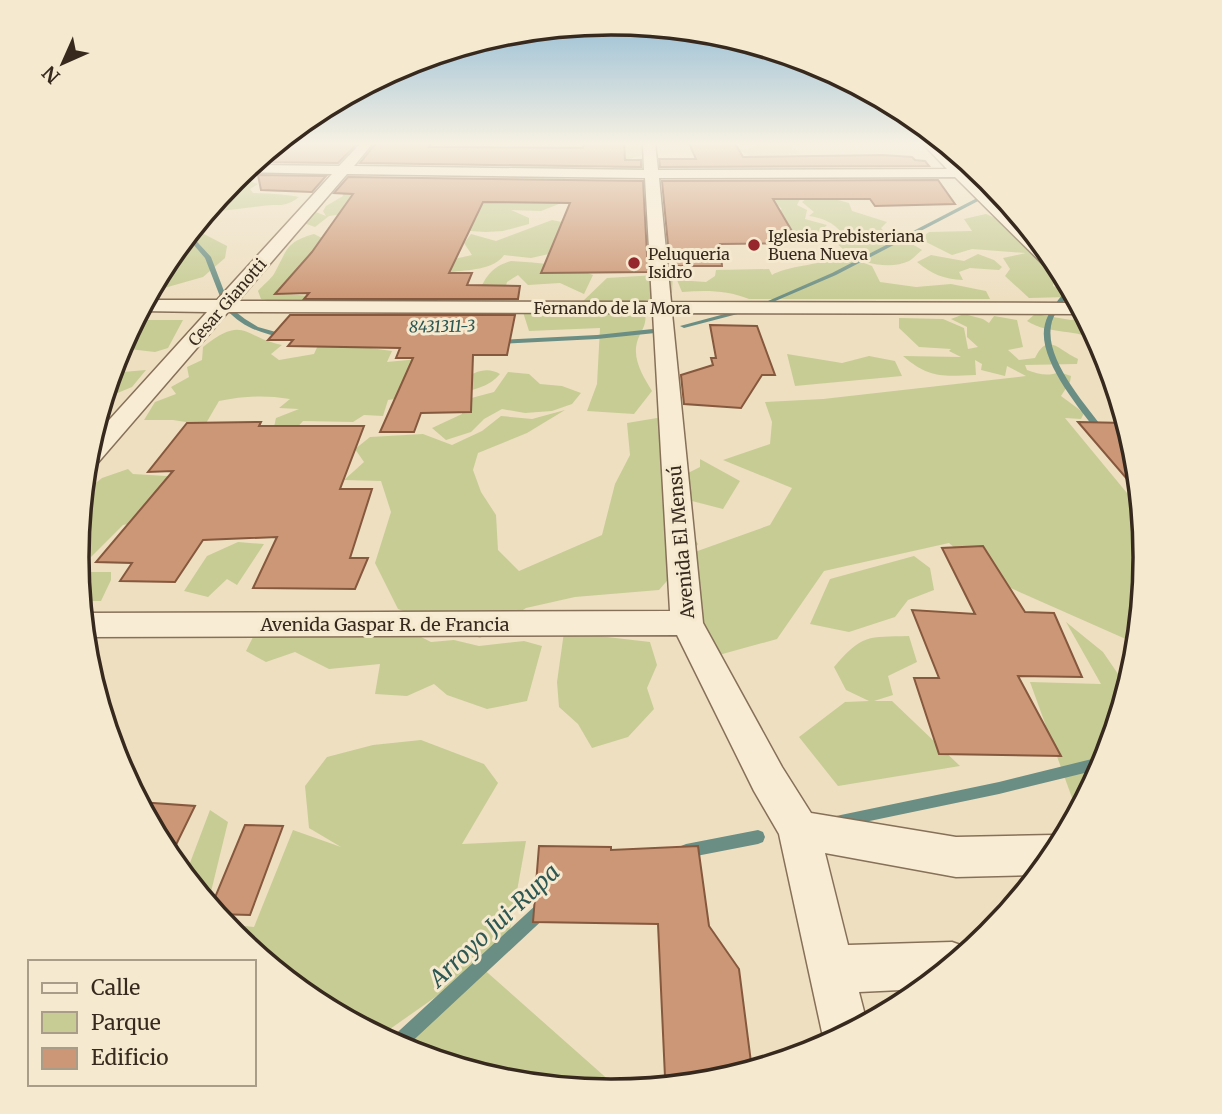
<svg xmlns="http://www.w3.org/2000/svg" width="1222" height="1114" font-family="Merriweather,serif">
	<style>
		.green { fill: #c7cc95 }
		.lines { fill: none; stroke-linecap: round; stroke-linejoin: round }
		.stream { fill: #6b8e84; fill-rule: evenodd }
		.building { fill: #cc9776; stroke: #86583e; stroke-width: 2 }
		.street-casing { stroke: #877058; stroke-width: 3 }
		.street { fill: #f9ecd4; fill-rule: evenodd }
		.poi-dot { fill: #96282d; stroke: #f5e9d0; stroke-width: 2.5 }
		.labels { text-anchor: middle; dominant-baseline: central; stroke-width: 6; stroke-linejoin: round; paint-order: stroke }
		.far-poi-label { font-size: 16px; fill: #37291d; stroke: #f5e9d0; text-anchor: start }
		.far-street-label { font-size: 16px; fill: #37291d; stroke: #f5e9d0 }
		.far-water-label { font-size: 16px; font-style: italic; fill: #2c5752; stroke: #f5e9d0 }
		.street-label { font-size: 18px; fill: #37291d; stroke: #f5e9d0 }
		.near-water-label { font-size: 23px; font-style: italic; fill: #2c5752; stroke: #f5e9d0 }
		.rim { fill: none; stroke: #37291d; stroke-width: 3.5 }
	</style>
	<rect width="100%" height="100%" fill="#eedfc1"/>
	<path class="green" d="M 444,143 L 579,143 L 578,145 L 623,147 L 627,143 L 640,143 L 649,148 L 649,153 L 626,160 L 653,157 L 665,160 L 664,167 L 645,171 L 626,169 L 598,179 L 558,176 L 569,180 L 571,184 L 506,200 L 564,202 L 541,211 L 511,210 L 529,218 L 529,224 L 503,231 L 486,232 L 454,230 L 343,214 L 329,216 L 315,227 L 298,221 L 313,211 L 326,216 L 323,211 L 326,206 L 343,196 L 342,191 L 417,178 L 471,179 L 498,175 L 512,166 L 587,165 C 599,171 612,171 621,161 C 577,153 534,140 490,145 L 486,152 L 445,147 Z
		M 757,143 L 793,143 L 792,146 L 800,154 L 751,157 L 739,150 L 754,148 Z
		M 250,174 L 249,181 L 258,184 L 250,189 L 253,193 C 262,193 293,195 299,197 C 283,209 280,203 262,206 C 243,208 225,211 206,212 L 234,179 L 239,175 Z
		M 801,197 L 797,205 L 807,210 L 805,219 L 827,225 C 804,247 792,231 775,213 L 782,209 L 774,202 L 776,198 Z
		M 808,197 L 828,197 L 849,203 L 852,211 L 887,222 L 881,228 C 890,239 909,240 922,250 C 918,253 913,259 909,261 C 893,269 864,265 849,254 C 843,250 840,245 832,241 L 842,233 C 833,222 822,218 809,216 L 814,212 L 802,202 Z
		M 986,214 L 1002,221 L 1048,271 L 1054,279 L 1053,286 L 1069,293 L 1067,297 L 1029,298 L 1005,276 L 1010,269 L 1003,258 L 1026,253 L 972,249 L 952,255 L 920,239 L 929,232 L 972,231 L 964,219 Z
		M 552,220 L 572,224 L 571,249 L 531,258 L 504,255 C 494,270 467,270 451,272 L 454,259 L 472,255 L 464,243 L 471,234 L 496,241 Z
		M 190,232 L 200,232 L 227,246 L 225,258 L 203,277 L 150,292 L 167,260 Z
		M 314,234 L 330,242 L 282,294 L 313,296 L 293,304 L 261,299 L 258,291 C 263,285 270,280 274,274 C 287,251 285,242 314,234 Z
		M 978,254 L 994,260 L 1002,267 L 999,270 L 970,268 L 959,272 L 963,280 C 943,279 932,274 917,262 L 931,255 L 964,261 Z
		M 848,257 L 872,266 L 880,282 L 916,287 L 951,284 L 986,291 L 990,299 L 749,299 C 727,290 706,290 682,292 L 677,280 L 706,282 L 715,276 L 716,270 L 769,269 L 772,275 C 783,267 830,262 848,257 Z
		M 511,261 C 540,263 566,264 593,275 L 584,294 L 560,283 L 528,285 L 518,275 L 507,282 L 503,296 L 477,297 C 485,277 491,267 511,261 Z
		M 673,274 L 672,293 L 634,304 L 582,302 L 607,278 Z
		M 522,309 L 629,309 L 645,313 C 647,324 642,330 638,339 C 631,358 643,376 652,391 L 634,414 L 587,411 L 597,384 L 600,328 L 529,331 Z
		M 416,310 L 435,314 L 432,323 L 363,347 L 392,351 L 387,362 L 429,358 L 462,379 C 475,372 487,366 500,374 C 481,399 421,394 388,400 L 383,416 L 364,415 L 353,422 L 303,421 L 294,431 L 274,427 L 276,418 L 299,409 L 279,408 L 290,399 C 264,395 245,396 219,401 L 205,425 L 173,420 L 144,420 L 155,402 L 176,394 L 171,387 L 189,377 L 187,367 L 202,360 L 203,347 C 245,314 242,337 282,345 L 271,354 L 279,360 L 314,354 L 325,330 L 360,322 L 364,315 Z
		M 964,314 L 983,319 L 989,323 L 994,316 L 1017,320 L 1023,347 L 1008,350 L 1019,360 L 1035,358 C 1048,331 1059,351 1078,359 L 1077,364 L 1025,365 L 1027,370 C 1038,374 1048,377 1059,372 L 1071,376 L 1070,382 L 1061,396 L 1084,413 L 1081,419 L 1065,418 L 1141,510 L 1145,557 L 1137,644 L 988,578 L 949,543 L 824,571 L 777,639 L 708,658 L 687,558 L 659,590 L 575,597 L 526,608 L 480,638 L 398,609 L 375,563 L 391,512 L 381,481 L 344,480 L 364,462 L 355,449 L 370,437 L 423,434 L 452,445 L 482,431 L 501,416 L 532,419 L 565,410 L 527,433 L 478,453 L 473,470 L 481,492 L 496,515 L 498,550 L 519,571 L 602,535 L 615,484 L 630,455 L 627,423 L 657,418 L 682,426 L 662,493 L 698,544 L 692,553 L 770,525 L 792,488 L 723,460 L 770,444 L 772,422 L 765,402 L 823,399 L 1026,376 L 1007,366 L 1005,376 L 981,370 L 982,364 L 975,360 L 976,375 C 942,376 930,379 903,356 L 961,357 L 949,351 L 951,349 L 919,347 L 899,328 L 899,318 L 943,319 L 964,328 L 968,349 L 978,347 L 967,337 L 967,327 L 951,319 Z
		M 1035,314 L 1071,320 L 1086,318 L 1099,343 C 1078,327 1050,336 1027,321 Z
		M 147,320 L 183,320 L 168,348 L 155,352 L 120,348 Z
		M 787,354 L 842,363 L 869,356 L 895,361 L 902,376 L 795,386 Z
		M 146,370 L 132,387 L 103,399 L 111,373 Z
		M 508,372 L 529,374 L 540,384 L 562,386 L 581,393 L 572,404 L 552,411 L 525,413 L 502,409 L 484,419 L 471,432 L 446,440 L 432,428 L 462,414 L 460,401 L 494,392 Z
		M 700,459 L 740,481 L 723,509 L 688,500 L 680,477 L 700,467 Z
		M 128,469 L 133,474 L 183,477 L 158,518 L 123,525 L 90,558 L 89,572 L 111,572 L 111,580 L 101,601 L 81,601 L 77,557 L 83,493 L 102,478 Z
		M 238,542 L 264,544 L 237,585 L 227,579 L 208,597 L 184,591 L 207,556 Z
		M 914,556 L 930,568 L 934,590 L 908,600 L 895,617 L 849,632 L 810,624 L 830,579 Z
		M 1066,622 L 1103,652 L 1127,687 L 1104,762 L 1080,808 L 1075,806 L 1030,682 L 1101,684 Z
		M 289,627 L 409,631 L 431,642 L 454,640 L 479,646 L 524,641 L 542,646 L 527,701 L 487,709 L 447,695 L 434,684 L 407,696 L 375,694 L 380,664 L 329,669 L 295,652 L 266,662 L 246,651 L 253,637 Z
		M 564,632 L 650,642 L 657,665 L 647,688 L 654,709 L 628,737 L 592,748 L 578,724 L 559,707 L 557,682 Z
		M 909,636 L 917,662 L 888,676 L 893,695 L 874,701 L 892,701 L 960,766 L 838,786 L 799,737 L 845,702 L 869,701 L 846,690 L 834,667 C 862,634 868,637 909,636 Z
		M 421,740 L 484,764 L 498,783 L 462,844 L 526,841 L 508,941 L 480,966 L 620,1090 L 506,1081 L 406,1050 L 395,1044 L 474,970 L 380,1036 L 314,1001 L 233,934 L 225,924 L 254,927 L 293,830 L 341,847 L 309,828 L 305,786 L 327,757 L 373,745 Z
		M 210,810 L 228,822 L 208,904 L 185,876 Z"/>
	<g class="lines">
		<path class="stream" d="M 996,188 L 998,190 L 989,195 L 1013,209 L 1018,214 L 1014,214 L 982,195 Z
			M 979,197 L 984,198 L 836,275 L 773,302 L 768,301 L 832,273 Z
			M 189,233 L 211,257 L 227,299 L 226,300 L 221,299 L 205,258 L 186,236 Z
			M 1065,292 L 1070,293 C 1063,303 1053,313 1051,326 C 1045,361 1087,406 1106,432 L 1105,434 L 1099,434 C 1079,408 1036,358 1045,324 C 1048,312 1057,301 1065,292 Z
			M 747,308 L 749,309 L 749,311 L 684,328 L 680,326 Z
			M 228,309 L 232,309 L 245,319 L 258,327 L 290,336 L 286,338 C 263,334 243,328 227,310 Z
			M 662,328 L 665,328 L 665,332 L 597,339 L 498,344 L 494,342 L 498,340 L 597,335 Z
			M 1104,756 L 1106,757 L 1101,769 L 999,794 L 836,828 L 831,827 L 829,822 L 831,817 L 836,816 L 999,782 Z
			M 758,830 L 763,832 L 765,837 L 763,842 L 758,844 L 686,858 L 681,856 L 679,851 L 681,846 L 686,844 Z
			M 543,901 L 549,904 L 551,909 L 549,914 L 404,1049 L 388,1041 L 537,904 Z"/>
	</g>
	<path class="building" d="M 278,143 L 358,143 L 338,163 L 254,162 Z
		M 376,143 L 431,143 L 429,147 L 583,148 L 584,143 L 624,143 L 625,160 L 641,160 L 641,167 L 360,163 Z
		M 689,143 L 735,143 L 743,157 L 883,155 L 912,157 L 915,160 L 925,161 L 929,166 L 660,167 L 659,159 L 696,159 Z
		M 258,175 L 326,176 L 312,192 L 261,190 Z
		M 348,177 L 643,181 L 648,272 L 541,273 L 570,203 L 483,202 L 449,273 L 472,273 L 467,285 L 520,286 L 518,299 L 304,299 L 309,293 L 275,294 L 312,252 L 353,194 L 334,193 Z
		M 938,180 L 955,204 L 875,206 L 870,199 L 773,199 L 799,243 L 720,244 L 722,266 L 670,266 L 662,181 Z
		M 290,315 L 515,315 L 507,355 L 473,355 L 471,412 L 421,413 L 414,432 L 380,432 L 413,358 L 396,358 L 400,348 L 288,346 L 293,340 L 268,340 Z
		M 710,325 L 757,326 L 775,375 L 762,375 L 741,408 L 684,404 L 681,375 L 713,365 L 711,358 L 716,358 Z
		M 261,422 L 259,426 L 364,426 L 340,489 L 372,489 L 350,558 L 368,558 L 355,589 L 253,588 L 277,537 L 203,540 L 175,582 L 120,581 L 132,563 L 96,562 L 173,471 L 148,472 L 187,423 Z
		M 1078,422 L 1126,423 L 1135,453 L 1139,493 Z
		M 983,546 L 1025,612 L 1054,613 L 1082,677 L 1018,676 L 1061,756 L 939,754 L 914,678 L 939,678 L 912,610 L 975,614 L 942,548 Z
		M 139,802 L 195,806 L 170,857 L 167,853 Z
		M 245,825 L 283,826 L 250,915 L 216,914 L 211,907 Z
		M 539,846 L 611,847 L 611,850 L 698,846 L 709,926 L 739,969 L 752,1070 L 665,1077 L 658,924 L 533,922 Z"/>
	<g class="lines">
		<g class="street-casing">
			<path id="street" d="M 361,143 L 373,143 L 354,166 L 644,170 L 643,143 L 655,143 L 658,170 L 947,169 L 922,143 L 935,143 L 963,169 L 976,169 L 985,176 L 971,177 C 1004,209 1043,238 1065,279 L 1057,278 L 955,177 L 659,178 L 671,302 L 1078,303 L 1084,314 L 672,313 L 703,623 L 782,767 L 811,813 L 956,837 L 1054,835 L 1063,839 L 1038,875 L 956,877 L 825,853 L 848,945 L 952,942 L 969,948 L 969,951 L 922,989 L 859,992 L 867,1023 L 825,1046 L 779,834 L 754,791 L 677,635 L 85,637 L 83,613 L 670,611 L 653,313 L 228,312 L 95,466 L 85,469 L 91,440 L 207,312 L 140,311 L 145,300 L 217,300 L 332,174 L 242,172 L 251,165 L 339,166 ZM 347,174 L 645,178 L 652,302 L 238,301 Z"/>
		</g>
		<use href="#street" class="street"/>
	</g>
	<linearGradient id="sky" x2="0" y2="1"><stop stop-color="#8db9d4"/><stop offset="0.48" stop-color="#f7f1e3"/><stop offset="1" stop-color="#f7f1e3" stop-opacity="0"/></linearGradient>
	<rect width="1222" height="299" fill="url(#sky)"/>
	<g class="poi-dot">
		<circle cx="754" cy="245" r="7"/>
		<circle cx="634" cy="263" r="7"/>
	</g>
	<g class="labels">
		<g class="far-poi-label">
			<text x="768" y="236">Iglesia Prebisteriana<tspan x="768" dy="18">Buena Nueva</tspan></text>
			<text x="648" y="254">Peluqueria<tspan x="648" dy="18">Isidro</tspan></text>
		</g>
		<g class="far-street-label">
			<text transform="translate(227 302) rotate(-49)">Cesar Gianotti</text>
			<text x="612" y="308">Fernando de la Mora</text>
		</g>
		<g class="far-water-label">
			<text transform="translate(442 326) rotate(-1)">8431311-3</text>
		</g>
		<g class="street-label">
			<text transform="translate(681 542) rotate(-95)">Avenida El Mensú</text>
			<text x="385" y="624">Avenida Gaspar R. de Francia</text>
		</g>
		<g class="near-water-label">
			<text transform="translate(494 925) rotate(-43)">Arroyo Jui-Rupa</text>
		</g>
	</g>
	<path d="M0 0H1222V1114H0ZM89 557a522 522 0 1 1 1044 0a522 522 0 1 1-1044 0Z" fill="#f5e9d0" fill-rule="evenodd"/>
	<path class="rim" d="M89 557a522 522 0 1 1 1044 0a522 522 0 1 1-1044 0Z"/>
	<rect x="28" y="960" width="228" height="126" fill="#f5e9d0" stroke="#a99c88" stroke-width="2"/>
	<rect x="42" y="983" width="35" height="10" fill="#f9ecd4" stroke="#a99c88" stroke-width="2"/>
	<text x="91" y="995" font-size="21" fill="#37291d">Calle</text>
	<rect x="42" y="1012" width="35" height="21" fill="#c7cc95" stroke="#a99c88" stroke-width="2"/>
	<text x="91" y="1030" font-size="21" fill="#37291d">Parque</text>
	<rect x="42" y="1048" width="35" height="21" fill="#cc9776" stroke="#a99c88" stroke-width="2"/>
	<text x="91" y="1065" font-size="21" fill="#37291d">Edificio</text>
	<g transform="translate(63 63) rotate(225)" stroke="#f5e9d0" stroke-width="5" paint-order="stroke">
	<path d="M0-5L12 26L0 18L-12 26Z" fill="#37291d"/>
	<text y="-10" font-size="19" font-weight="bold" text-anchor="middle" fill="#37291d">N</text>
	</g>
</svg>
